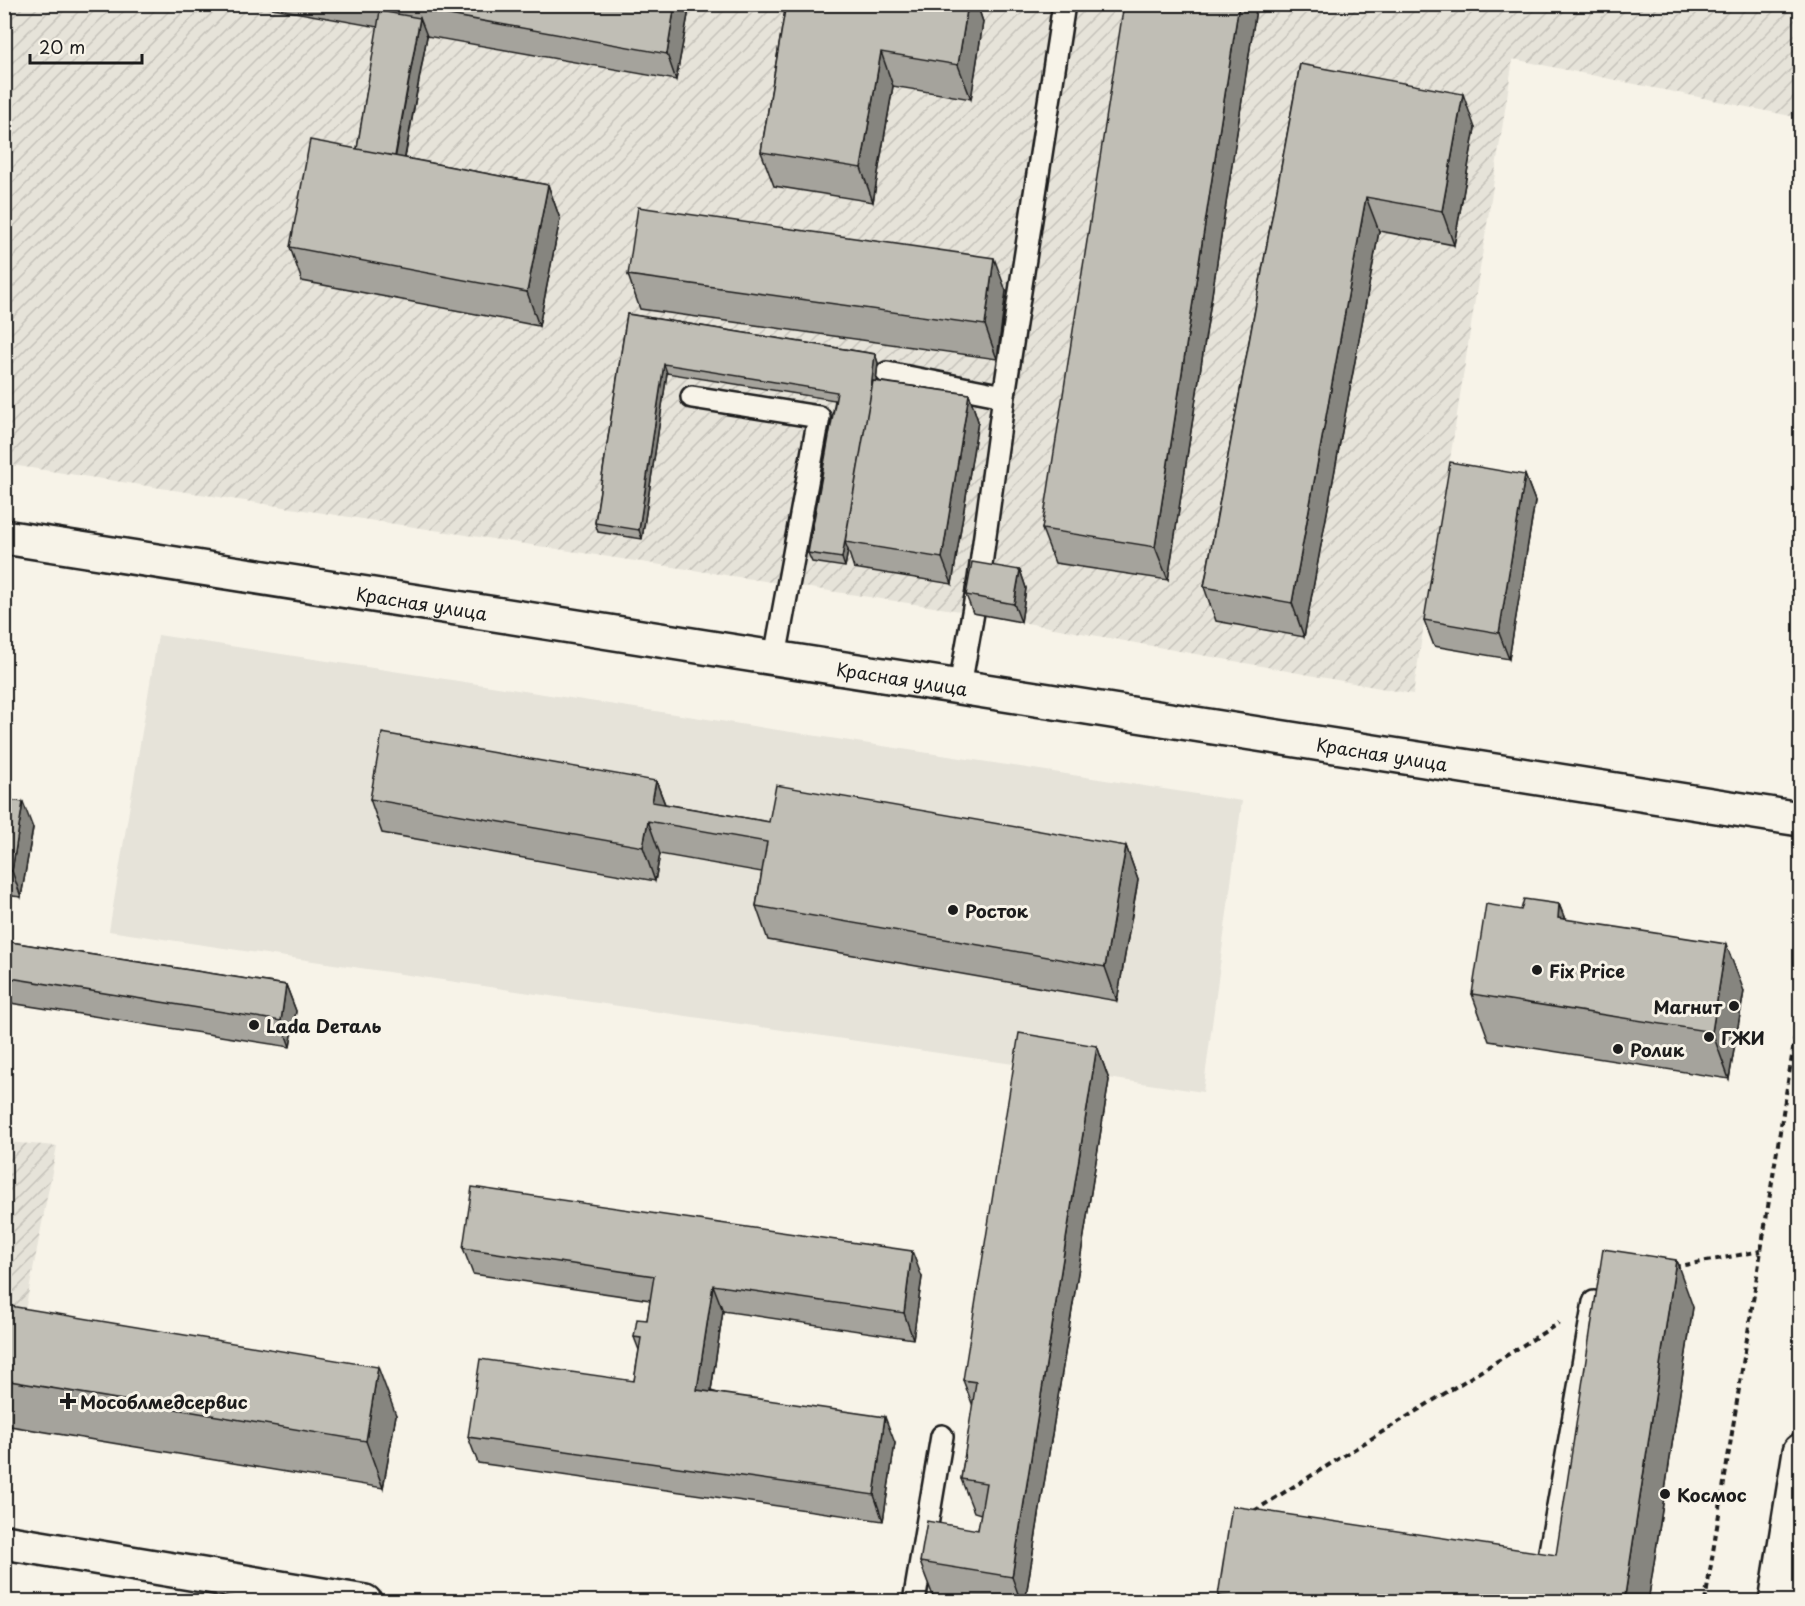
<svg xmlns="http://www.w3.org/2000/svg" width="1805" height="1606" font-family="'Playpen Sans',sans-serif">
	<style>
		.built { fill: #e6e3d9 }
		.industrial { fill: url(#industrial-furrows) }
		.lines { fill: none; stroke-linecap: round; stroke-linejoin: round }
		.service-casing { stroke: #1c1c1c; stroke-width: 26 }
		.tertiary-casing { stroke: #1c1c1c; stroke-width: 38 }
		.secondary-casing { stroke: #1c1c1c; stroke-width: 38 }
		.path { stroke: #1c1c1c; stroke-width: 4; stroke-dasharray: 6 4.5; stroke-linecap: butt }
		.service { stroke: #f7f3e8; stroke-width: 21 }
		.tertiary { stroke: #f7f3e8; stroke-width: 33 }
		.secondary { stroke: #f7f3e8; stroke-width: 33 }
		.wall { fill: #a5a39c; stroke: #1c1c1c; stroke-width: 1.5 }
		.shaded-wall { fill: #86857f; stroke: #1c1c1c; stroke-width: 1.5 }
		.building { fill: #c0beb5; stroke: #1c1c1c; stroke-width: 1.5 }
		.poi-dot { fill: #1c1c1c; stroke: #f7f3e8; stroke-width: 2 }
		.labels { text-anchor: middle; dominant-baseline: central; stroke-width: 6; stroke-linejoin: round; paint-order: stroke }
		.street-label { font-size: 18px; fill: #1c1c1c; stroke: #f7f3e8 }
		.poi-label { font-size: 18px; font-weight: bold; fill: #1c1c1c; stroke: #f7f3e8; text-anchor: start }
	</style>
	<defs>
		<pattern id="industrial-furrows" width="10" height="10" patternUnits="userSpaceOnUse" patternTransform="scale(1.5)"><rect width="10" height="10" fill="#e6e3d9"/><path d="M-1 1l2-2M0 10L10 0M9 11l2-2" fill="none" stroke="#c5c2ba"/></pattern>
	</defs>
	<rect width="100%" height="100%" fill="#f7f3e8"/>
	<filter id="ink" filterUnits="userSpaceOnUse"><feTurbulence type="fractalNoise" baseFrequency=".0167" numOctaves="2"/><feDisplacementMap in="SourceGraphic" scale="12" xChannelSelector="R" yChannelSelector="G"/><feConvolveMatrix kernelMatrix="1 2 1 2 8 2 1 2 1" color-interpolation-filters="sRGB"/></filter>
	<g filter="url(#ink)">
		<path class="built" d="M 158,635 L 1242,801 L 1203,1092 L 109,931 Z"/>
		<path class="industrial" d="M 4,5 L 1800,5 L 1800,118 L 1513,59 L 1413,694 L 973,613 L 5,464 Z
			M 5,1142 L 57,1146 L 5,1414 Z"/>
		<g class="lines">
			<g class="service-casing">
				<path id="service" d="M 887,373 L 1004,396 L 979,579 L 960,686
					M 1004,396 L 1064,4
					M 692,397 L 819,417 L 775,657
					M 1538,1573 L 1546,1574 L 1594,1302
					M 914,1602 L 942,1436"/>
			</g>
			<g class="tertiary-casing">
				<path id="tertiary" d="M 4,1542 L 365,1602"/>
			</g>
			<g class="secondary-casing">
				<g id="secondary">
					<path id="s1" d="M 4,537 L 1800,819"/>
					<path d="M 1776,1602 L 1800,1451"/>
				</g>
			</g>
			<path class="path" d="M 1674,1267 L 1761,1251
				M 1254,1511 L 1559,1323
				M 1705,1602 L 1800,1006"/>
			<use href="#service" class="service"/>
			<use href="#tertiary" class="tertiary"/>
			<use href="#secondary" class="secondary"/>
		</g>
		<path class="wall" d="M 250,4 L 690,4 L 676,80 L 427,36 L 405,158 L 548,185 L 560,219 L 539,326 L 302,281 L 290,247 L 357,149 L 378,27 Z
			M 786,4 L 977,4 L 983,22 L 971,99 L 893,86 L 873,202 L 774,186 L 761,152 Z
			M 1256,9 L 1168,580 L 1055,563 L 1042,529 Z
			M 1300,64 L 1475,128 L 1454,245 L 1379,231 L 1304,637 L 1216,621 L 1204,587 Z
			M 628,275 L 1006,291 L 997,359 L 640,309 Z
			M 627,314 L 875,354 L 878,363 L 876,381 L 969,394 L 978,421 L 952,584 L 854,568 L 848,550 L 845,567 L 812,562 L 808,553 L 835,400 L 667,373 L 642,539 L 598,532 L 595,523 Z
			M 1525,475 L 1535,501 L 1509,659 L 1434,646 L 1424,620 Z
			M 1020,570 L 1026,588 L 1021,622 L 973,613 L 966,595 Z
			M 656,781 L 665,804 L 769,822 L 1126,846 L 1138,880 L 1117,1001 L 768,940 L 756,906 L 762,872 L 660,854 L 655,881 L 382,833 L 370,799 Z
			M 4,799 L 33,828 L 21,897 L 4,895 Z
			M 1559,904 L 1565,919 L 1744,991 L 1729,1079 L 1489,1041 L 1472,994 L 1521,910 Z
			M 4,941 L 286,985 L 296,1011 L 290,1047 L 4,1002 Z
			M 1097,1046 L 1109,1080 L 1025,1602 L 968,1602 L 933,1596 L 920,1562 L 978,1530 L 981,1514 L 974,1512 L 961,1479 L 973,1406 L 963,1380 Z
			M 463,1248 L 922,1277 L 913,1339 L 723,1311 L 711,1391 L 895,1443 L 883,1521 L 478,1463 L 468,1437 L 634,1381 L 639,1350 L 634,1337 L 647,1320 L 650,1300 L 473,1274 Z
			M 4,1305 L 396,1415 L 383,1488 L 4,1425 Z
			M 1693,1307 L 1648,1602 L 1220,1602 L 1218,1596 L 1556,1555 Z"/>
		<path class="shaded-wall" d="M 675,4 L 690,4 L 676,80 L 667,54 Z
			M 968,4 L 977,4 L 983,22 L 971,99 L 958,65 Z
			M 1239,4 L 1255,4 L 1256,9 L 1168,580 L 1155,547 Z
			M 420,18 L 427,36 L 399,189 L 393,171 Z
			M 881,52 L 893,86 L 873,202 L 861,168 Z
			M 1463,94 L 1475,128 L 1454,245 L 1442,211 Z
			M 548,185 L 560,219 L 539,326 L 527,292 Z
			M 1366,197 L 1379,231 L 1304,637 L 1292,603 Z
			M 994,258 L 1006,291 L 997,359 L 985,325 Z
			M 875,354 L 878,363 L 873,407 L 845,542 L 848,550 L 845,567 L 842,558 Z
			M 664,364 L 667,373 L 642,539 L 639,530 Z
			M 969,394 L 978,421 L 952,584 L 942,558 Z
			M 1525,475 L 1535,501 L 1509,659 L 1499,633 Z
			M 1020,570 L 1026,588 L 1021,622 L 1014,604 Z
			M 656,781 L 669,815 L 652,802 Z
			M 23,802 L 33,828 L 21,897 L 12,871 Z
			M 648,821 L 660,854 L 655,881 L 643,847 Z
			M 1126,846 L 1138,880 L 1117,1001 L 1105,967 Z
			M 1559,904 L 1577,952 L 1558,918 Z
			M 1726,944 L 1744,991 L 1729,1079 L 1712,1032 Z
			M 286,985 L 296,1011 L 290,1047 L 281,1021 Z
			M 1097,1046 L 1109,1080 L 1025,1602 L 1021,1602 L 1012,1577 Z
			M 912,1251 L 922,1277 L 913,1339 L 904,1313 Z
			M 1676,1260 L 1693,1307 L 1648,1602 L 1624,1602 Z
			M 713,1285 L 723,1311 L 707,1416 L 697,1390 Z
			M 378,1367 L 396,1415 L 383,1488 L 366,1441 Z
			M 885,1417 L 895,1443 L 883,1521 L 874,1495 Z"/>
		<path class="building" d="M 388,4 L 675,4 L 667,54 Z
			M 786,4 L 968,4 L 958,65 L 881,52 L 861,168 L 761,152 Z
			M 1124,4 L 1239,4 L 1155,547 L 1042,529 Z
			M 380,11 L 420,18 L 395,156 L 357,149 Z
			M 1300,64 L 1463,94 L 1442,211 L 1366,197 L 1292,603 L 1204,587 Z
			M 310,140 L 548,185 L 527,292 L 290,247 Z
			M 638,207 L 994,258 L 985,325 L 628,275 Z
			M 627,314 L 875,354 L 870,398 L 842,558 L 808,553 L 837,392 L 664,364 L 639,530 L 595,523 Z
			M 873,381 L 969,394 L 942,558 L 845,542 Z
			M 1450,462 L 1525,475 L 1499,633 L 1424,620 Z
			M 972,562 L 1020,570 L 1014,604 L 966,595 Z
			M 382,733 L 656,781 L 652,802 L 769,822 L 776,785 L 1126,846 L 1105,967 L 756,906 L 767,842 L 648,821 L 643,847 L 370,799 Z
			M 4,799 L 23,802 L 12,871 L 4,870 Z
			M 1524,899 L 1559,904 L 1558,918 L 1726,944 L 1712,1032 L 1472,994 L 1486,904 L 1521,910 Z
			M 4,941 L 286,985 L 281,1021 L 4,977 Z
			M 1019,1033 L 1097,1046 L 1012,1577 L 920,1562 L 927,1521 L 978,1530 L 986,1483 L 961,1479 L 976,1382 L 963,1380 Z
			M 472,1187 L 912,1251 L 904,1313 L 713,1285 L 697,1390 L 885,1417 L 874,1495 L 468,1437 L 480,1359 L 634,1381 L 641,1338 L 634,1337 L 637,1319 L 647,1320 L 654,1276 L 463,1248 Z
			M 1603,1249 L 1676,1260 L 1624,1602 L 1256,1602 L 1218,1596 L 1232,1506 L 1556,1555 Z
			M 4,1305 L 378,1367 L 366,1441 L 4,1380 Z"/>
	</g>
	<g class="poi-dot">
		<circle cx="953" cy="910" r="6"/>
		<circle cx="1537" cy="970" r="6"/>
		<circle cx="1734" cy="1006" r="6"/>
		<circle cx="254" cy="1025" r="6"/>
		<circle cx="1709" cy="1037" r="6"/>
		<circle cx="1618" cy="1049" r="6"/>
		<path d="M65 1392h6v6h6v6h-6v6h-6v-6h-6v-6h6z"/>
		<circle cx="1665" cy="1494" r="6"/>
	</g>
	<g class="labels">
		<g class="street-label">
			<text stroke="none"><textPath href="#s1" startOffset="423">Красная улица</textPath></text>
			<text stroke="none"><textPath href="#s1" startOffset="909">Красная улица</textPath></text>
			<text stroke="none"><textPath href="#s1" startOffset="1395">Красная улица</textPath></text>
		</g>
		<g class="poi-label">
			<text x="965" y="910">Росток</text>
			<text x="1549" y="970">Fix Price</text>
			<text x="1722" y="1006" text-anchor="end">Магнит</text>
			<text x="266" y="1025">Lada Dеталь</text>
			<text x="1721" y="1037">ГЖИ</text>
			<text x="1630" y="1049">Ролик</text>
			<text x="80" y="1401">Мособлмедсервис</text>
			<text x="1677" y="1494">Космос</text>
		</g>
	</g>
	<rect width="1805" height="1606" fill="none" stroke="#f7f3e8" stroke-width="24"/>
	<rect x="12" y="12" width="1781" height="1582" fill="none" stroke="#1c1c1c" stroke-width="2" filter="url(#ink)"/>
	<path d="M30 54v9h112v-9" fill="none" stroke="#1c1c1c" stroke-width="3"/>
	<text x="39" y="54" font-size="18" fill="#1c1c1c" stroke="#f7f3e8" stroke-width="4.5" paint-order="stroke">20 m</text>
</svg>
